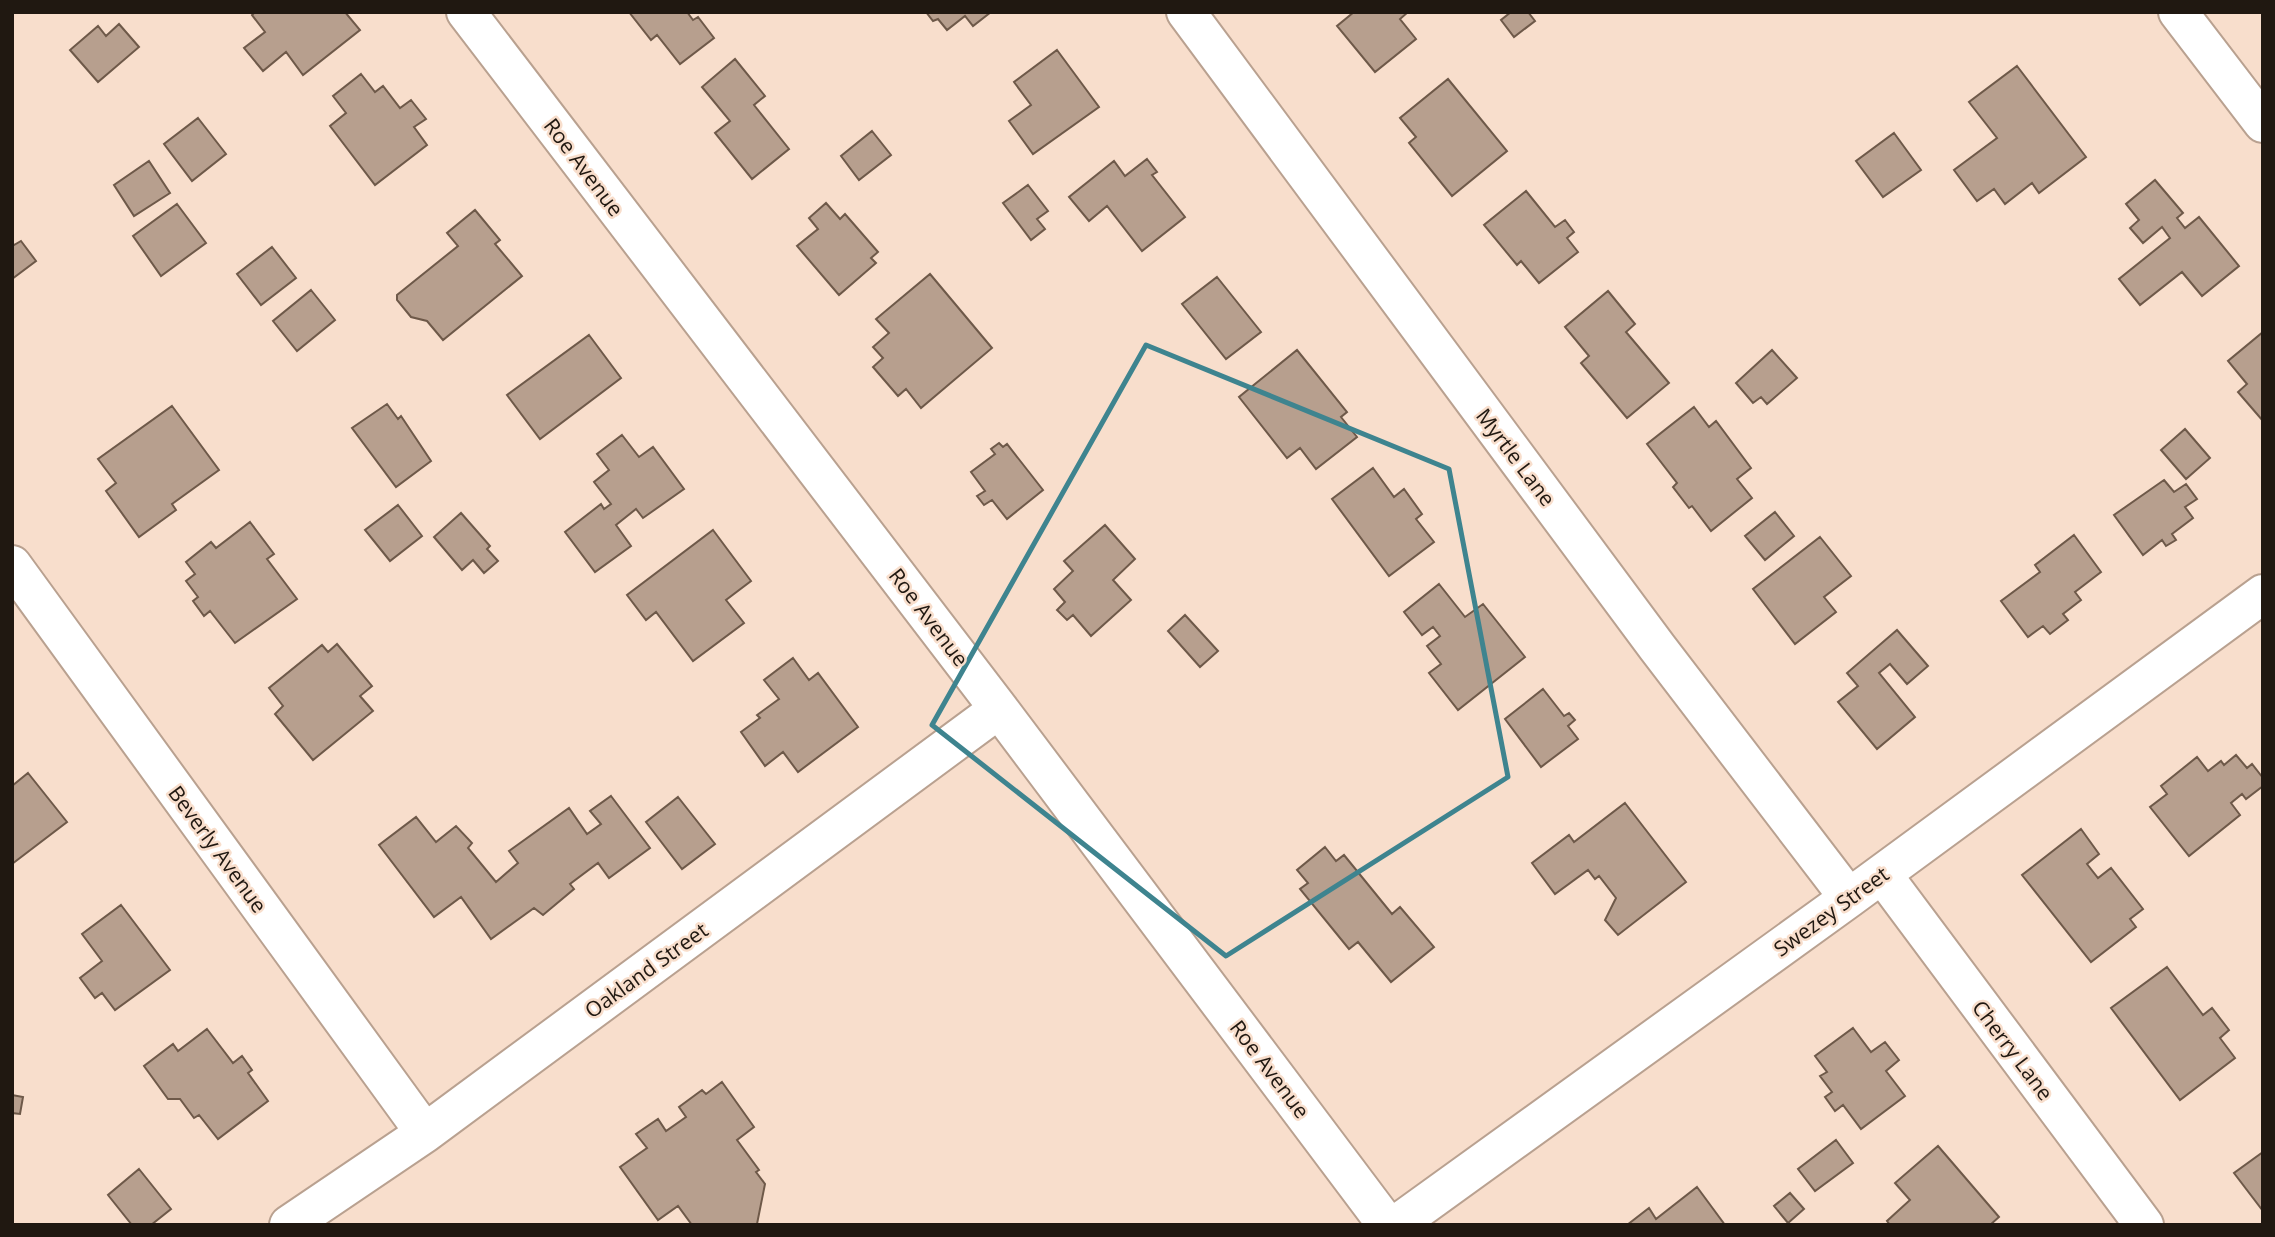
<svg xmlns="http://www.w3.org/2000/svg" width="2275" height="1237" font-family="'Open Sans',sans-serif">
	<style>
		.building { fill: #b79f8e; stroke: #6e5949; stroke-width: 2 }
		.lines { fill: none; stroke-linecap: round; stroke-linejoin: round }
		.minor-casing { stroke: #b9a190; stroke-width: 42 }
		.minor { stroke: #fff; stroke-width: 38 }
		.marked { fill: none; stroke: #3e848f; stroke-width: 5; stroke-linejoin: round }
		.labels { text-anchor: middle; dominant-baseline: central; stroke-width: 5; stroke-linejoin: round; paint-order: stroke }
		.street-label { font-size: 21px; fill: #201811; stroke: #f8decc }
	</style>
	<rect width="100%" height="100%" fill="#f8decc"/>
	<path class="building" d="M 255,12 L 345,12 L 360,30 L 303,75 L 286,52 L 263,71 L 244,48 L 265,32 L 252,15 Z
		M 629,12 L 687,12 L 693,20 L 698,17 L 714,38 L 680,64 L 657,35 L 651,40 Z
		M 926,12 L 991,12 L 973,26 L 965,16 L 947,30 L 938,19 L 933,21 Z
		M 1354,12 L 1408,12 L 1400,19 L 1416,39 L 1375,72 L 1337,26 Z
		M 1511,12 L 1528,12 L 1535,21 L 1514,37 L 1501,20 Z
		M 119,24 L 139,47 L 98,82 L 70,50 L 98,26 L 106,36 Z
		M 1057,50 L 1099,107 L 1033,154 L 1009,121 L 1031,105 L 1014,82 Z
		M 735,59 L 765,96 L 754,105 L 789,149 L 752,179 L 715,133 L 730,121 L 702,87 Z
		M 2017,66 L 2086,157 L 2039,193 L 2032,183 L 2005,204 L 1994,189 L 1977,201 L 1954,170 L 1997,138 L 1969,102 Z
		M 361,74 L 375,92 L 383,86 L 400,108 L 411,100 L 426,119 L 414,127 L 427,145 L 375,185 L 330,126 L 346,113 L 333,96 Z
		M 1448,79 L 1507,151 L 1452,196 L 1409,143 L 1416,137 L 1400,118 Z
		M 198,118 L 226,154 L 192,181 L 164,144 Z
		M 872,131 L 891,155 L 859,180 L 841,156 Z
		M 1894,133 L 1921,170 L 1883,197 L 1856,161 Z
		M 1147,159 L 1157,172 L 1152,175 L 1185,217 L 1142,251 L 1107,206 L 1089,221 L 1069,197 L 1114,161 L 1125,176 Z
		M 149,161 L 170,193 L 134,216 L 114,185 Z
		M 2155,180 L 2183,213 L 2177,218 L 2185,228 L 2199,217 L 2239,266 L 2202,296 L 2182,272 L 2140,305 L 2119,279 L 2170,238 L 2162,227 L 2143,243 L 2130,228 L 2139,220 L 2126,204 Z
		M 1028,185 L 1048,211 L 1037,219 L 1045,229 L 1031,240 L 1003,203 Z
		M 1526,191 L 1555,227 L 1565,220 L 1574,232 L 1567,238 L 1578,252 L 1539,283 L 1521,261 L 1517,265 L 1484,225 Z
		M 826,203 L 840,219 L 845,214 L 878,252 L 871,258 L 876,263 L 839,295 L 797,246 L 818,229 L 809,218 Z
		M 177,204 L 206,243 L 161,276 L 133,236 Z
		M 475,210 L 500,240 L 495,244 L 522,276 L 443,340 L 427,321 L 411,317 L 397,300 L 397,295 L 458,246 L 447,233 Z
		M 21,241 L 36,261 L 12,279 L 12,243 L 14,245 Z
		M 272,247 L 296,278 L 261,305 L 237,274 Z
		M 930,274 L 992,348 L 921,408 L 906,389 L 898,396 L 873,367 L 883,358 L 873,347 L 889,333 L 876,319 Z
		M 1217,277 L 1261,332 L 1226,359 L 1182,304 Z
		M 311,290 L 335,320 L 297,351 L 273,321 Z
		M 1608,291 L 1635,324 L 1626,332 L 1669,383 L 1627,418 L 1581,363 L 1589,356 L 1565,327 Z
		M 2263,332 L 2263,421 L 2238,392 L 2247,384 L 2228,361 Z
		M 589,335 L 621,378 L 540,439 L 507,395 Z
		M 1297,350 L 1347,412 L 1341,417 L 1357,437 L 1316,469 L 1300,448 L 1287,458 L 1239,397 Z
		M 1772,350 L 1797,378 L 1767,404 L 1761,397 L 1753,403 L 1736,383 Z
		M 387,404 L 398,419 L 401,416 L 431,461 L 396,487 L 352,428 Z
		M 172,406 L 219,470 L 172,504 L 176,510 L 139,537 L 106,491 L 116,483 L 98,459 Z
		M 1694,407 L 1709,427 L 1716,421 L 1751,468 L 1737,479 L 1752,498 L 1711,531 L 1692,506 L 1689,508 L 1673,487 L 1677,483 L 1647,444 Z
		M 2185,429 L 2210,458 L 2186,479 L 2161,450 Z
		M 622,435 L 639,457 L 653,447 L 684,489 L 643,518 L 636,509 L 616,525 L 631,546 L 595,572 L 565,532 L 601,504 L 604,509 L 611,504 L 594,482 L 609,470 L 597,454 Z
		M 999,443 L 1003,447 L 1007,444 L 1043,490 L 1007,519 L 992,500 L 984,505 L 977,496 L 985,491 L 971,472 L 995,454 L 991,449 Z
		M 1373,468 L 1394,497 L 1404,489 L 1422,514 L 1416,519 L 1434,542 L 1389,576 L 1332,499 Z
		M 2164,480 L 2174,492 L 2186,484 L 2197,499 L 2185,507 L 2193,518 L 2172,534 L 2176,540 L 2166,546 L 2162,540 L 2143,555 L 2114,515 Z
		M 398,505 L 422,536 L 390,561 L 365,530 Z
		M 1775,512 L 1794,536 L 1765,560 L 1745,536 Z
		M 461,513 L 490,546 L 487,549 L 498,561 L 484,573 L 473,560 L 462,570 L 434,537 Z
		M 250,522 L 274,554 L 267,559 L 297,599 L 235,643 L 210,611 L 204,616 L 193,601 L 198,597 L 186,581 L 195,574 L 186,562 L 211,542 L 216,548 Z
		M 1105,525 L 1135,559 L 1113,580 L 1131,600 L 1091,636 L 1073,615 L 1067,620 L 1057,610 L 1065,602 L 1054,589 L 1073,571 L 1064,561 Z
		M 713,530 L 751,581 L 726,600 L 744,623 L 693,661 L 656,612 L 646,620 L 627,595 Z
		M 2074,535 L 2101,572 L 2075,592 L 2081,600 L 2063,614 L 2068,620 L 2050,634 L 2043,626 L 2028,637 L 2001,601 L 2040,572 L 2035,565 Z
		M 1820,537 L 1851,576 L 1824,597 L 1836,612 L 1795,644 L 1753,589 Z
		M 1439,584 L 1465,617 L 1483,604 L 1525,657 L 1458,710 L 1429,673 L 1441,664 L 1427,646 L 1440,636 L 1433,627 L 1422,635 L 1404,612 Z
		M 1185,615 L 1218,651 L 1200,667 L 1168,631 Z
		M 1897,630 L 1928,666 L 1907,684 L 1890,664 L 1879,673 L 1915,717 L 1877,749 L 1838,702 L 1858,686 L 1847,673 Z
		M 337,644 L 372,686 L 360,696 L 373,711 L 313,760 L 275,714 L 283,706 L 269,688 L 322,645 L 328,652 Z
		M 793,658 L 809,680 L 818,673 L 858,727 L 798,772 L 783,752 L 765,766 L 741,732 L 760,718 L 757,715 L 779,699 L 764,680 Z
		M 1543,689 L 1564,716 L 1569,713 L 1575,720 L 1568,726 L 1578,739 L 1541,767 L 1505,719 Z
		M 2236,755 L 2247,768 L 2252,764 L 2263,778 L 2263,786 L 2246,799 L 2242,794 L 2231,803 L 2240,815 L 2189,856 L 2150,807 L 2167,794 L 2161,786 L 2197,757 L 2208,771 L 2221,761 L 2224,765 Z
		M 28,773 L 67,822 L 12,864 L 12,786 Z
		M 611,796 L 650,848 L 609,878 L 598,863 L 570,884 L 574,889 L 543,915 L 534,908 L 491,939 L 461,897 L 434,917 L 379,845 L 416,817 L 436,842 L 456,826 L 472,843 L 468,848 L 496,882 L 518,863 L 509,851 L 569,808 L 587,834 L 601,824 L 590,811 Z
		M 678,797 L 715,844 L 682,869 L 646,822 Z
		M 1625,803 L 1686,882 L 1618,935 L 1605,920 L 1616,898 L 1599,876 L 1595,879 L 1588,870 L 1555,894 L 1532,863 L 1569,835 L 1574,842 Z
		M 2081,829 L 2099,854 L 2087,864 L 2098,878 L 2111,868 L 2143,909 L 2130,919 L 2136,927 L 2091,962 L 2022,875 Z
		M 1325,847 L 1336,861 L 1344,855 L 1392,914 L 1400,907 L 1434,947 L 1391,982 L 1358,942 L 1349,949 L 1300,889 L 1308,883 L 1297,870 Z
		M 121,905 L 170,970 L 115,1010 L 102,993 L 95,998 L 80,978 L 102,961 L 82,934 Z
		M 2167,967 L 2203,1015 L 2212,1008 L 2229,1030 L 2220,1038 L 2235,1058 L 2180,1100 L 2111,1008 Z
		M 1853,1028 L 1871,1052 L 1885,1042 L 1899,1060 L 1886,1071 L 1905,1096 L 1861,1129 L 1843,1105 L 1835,1111 L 1825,1097 L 1832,1092 L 1820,1076 L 1827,1072 L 1815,1056 Z
		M 207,1029 L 233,1063 L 242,1056 L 252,1070 L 248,1073 L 268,1101 L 218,1139 L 199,1115 L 194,1118 L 180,1099 L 168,1099 L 144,1066 L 173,1044 L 178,1051 Z
		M 722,1082 L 754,1127 L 737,1140 L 759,1170 L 756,1172 L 765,1184 L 757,1224 L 692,1225 L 678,1206 L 658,1220 L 620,1167 L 647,1148 L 636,1134 L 658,1119 L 666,1131 L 686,1117 L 679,1107 L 702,1090 L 706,1094 Z
		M 12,1095 L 23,1097 L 20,1114 L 12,1113 Z
		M 1836,1140 L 1853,1163 L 1815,1191 L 1798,1169 Z
		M 1938,1146 L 1999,1217 L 1990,1225 L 1890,1225 L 1887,1221 L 1910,1200 L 1895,1183 Z
		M 2263,1152 L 2263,1211 L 2234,1173 Z
		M 139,1169 L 171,1209 L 151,1225 L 132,1225 L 108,1195 Z
		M 1697,1187 L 1725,1225 L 1627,1225 L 1649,1208 L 1656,1219 Z
		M 1790,1193 L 1804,1209 L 1788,1223 L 1774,1206 Z"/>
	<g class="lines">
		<g class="minor-casing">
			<path id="minor" d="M 466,12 L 999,709 L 1387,1225
				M 1186,12 L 1657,647 L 1849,898
				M 2178,12 L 2263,123
				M 12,565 L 425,1133
				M 1882,874 L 2144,1225
				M 289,1225 L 425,1133 L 999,709
				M 1396,1225 L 1849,898 L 2263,594"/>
		</g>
		<use href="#minor" class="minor"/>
	</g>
	<path class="marked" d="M 1146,345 L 1449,469 L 1508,777 L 1226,956 L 932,725 Z"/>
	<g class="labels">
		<g class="street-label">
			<text transform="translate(584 167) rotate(53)">Roe Avenue</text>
			<text transform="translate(1516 457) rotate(53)">Myrtle Lane</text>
			<text transform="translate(929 617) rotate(53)">Roe Avenue</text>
			<text transform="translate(218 849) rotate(54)">Beverly Avenue</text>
			<text transform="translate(1831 911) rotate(-36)">Swezey Street</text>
			<text transform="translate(646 970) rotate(-36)">Oakland Street</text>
			<text transform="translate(2013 1050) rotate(53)">Cherry Lane</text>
			<text transform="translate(1270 1069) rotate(53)">Roe Avenue</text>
		</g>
	</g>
	<rect width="2275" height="1237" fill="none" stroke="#201811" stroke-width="28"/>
</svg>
